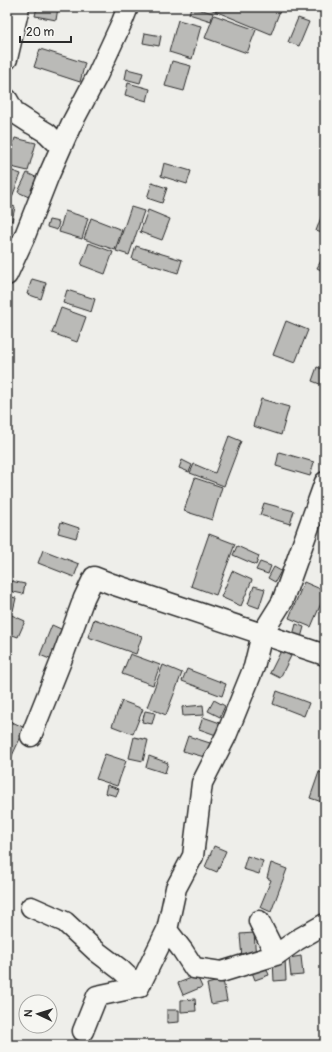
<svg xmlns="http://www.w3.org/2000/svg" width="332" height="1052" font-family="Pangolin,sans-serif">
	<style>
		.building { fill: #babab7; stroke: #2b2b2b }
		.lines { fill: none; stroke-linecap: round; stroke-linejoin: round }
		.street-casing { stroke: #2b2b2b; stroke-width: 23 }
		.street { stroke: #f6f6f2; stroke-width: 20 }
	</style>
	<rect width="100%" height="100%" fill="#eeeeea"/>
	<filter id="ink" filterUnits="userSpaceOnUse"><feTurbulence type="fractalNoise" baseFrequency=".025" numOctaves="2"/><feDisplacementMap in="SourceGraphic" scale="8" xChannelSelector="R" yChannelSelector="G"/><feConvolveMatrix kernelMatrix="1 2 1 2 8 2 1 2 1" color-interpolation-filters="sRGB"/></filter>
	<g filter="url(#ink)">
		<path class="building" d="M 37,7 L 55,7 L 58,8 L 56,20 L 35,16 Z
			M 191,7 L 213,13 L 211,21 L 189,14 Z
			M 211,7 L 278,7 L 281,8 L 271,34 L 210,9 Z
			M 214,15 L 256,30 L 247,53 L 205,38 Z
			M 298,18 L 309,22 L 299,46 L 288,42 Z
			M 178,20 L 201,26 L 192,59 L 169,52 Z
			M 145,33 L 161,36 L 159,46 L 143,43 Z
			M 40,49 L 85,63 L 80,82 L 34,67 Z
			M 172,61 L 191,66 L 184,91 L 165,86 Z
			M 127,69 L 143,73 L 140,83 L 125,79 Z
			M 128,83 L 150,89 L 147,101 L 125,95 Z
			M 15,138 L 36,143 L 28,171 L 7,166 Z
			M 164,163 L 191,171 L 187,184 L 161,176 Z
			M 7,169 L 21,174 L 10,202 L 7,201 Z
			M 27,173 L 42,180 L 33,199 L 18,192 Z
			M 152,183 L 167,188 L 162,203 L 147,198 Z
			M 7,204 L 15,207 L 12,221 L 7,219 Z
			M 131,207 L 144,211 L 129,255 L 116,251 Z
			M 148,210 L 170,219 L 162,240 L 140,232 Z
			M 65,211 L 88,218 L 82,239 L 59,232 Z
			M 323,212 L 325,213 L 325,234 L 316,231 Z
			M 91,218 L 122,230 L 115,250 L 84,239 Z
			M 49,220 L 59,222 L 57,230 L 47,227 Z
			M 89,243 L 113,252 L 105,274 L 81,265 Z
			M 136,246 L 182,260 L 178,273 L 132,259 Z
			M 323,257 L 325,258 L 325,272 L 317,268 Z
			M 32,279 L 46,283 L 41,299 L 27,294 Z
			M 67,290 L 95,299 L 91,312 L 63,303 Z
			M 61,308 L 86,317 L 77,342 L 52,333 Z
			M 286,321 L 308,330 L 295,363 L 273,355 Z
			M 317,367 L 325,370 L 325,386 L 312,381 Z
			M 261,399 L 289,407 L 281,435 L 253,426 Z
			M 229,436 L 241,441 L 224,486 L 190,473 L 194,464 L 215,473 Z
			M 279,452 L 314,462 L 310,476 L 276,466 Z
			M 182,460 L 192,465 L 189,472 L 179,468 Z
			M 195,478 L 222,487 L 212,520 L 184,511 Z
			M 264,503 L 294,511 L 290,524 L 260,515 Z
			M 61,522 L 79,528 L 76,538 L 58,533 Z
			M 209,534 L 235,544 L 216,595 L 191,586 Z
			M 237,546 L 259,556 L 256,565 L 233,555 Z
			M 43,550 L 79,564 L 74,577 L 38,563 Z
			M 260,562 L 271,566 L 268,574 L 256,570 Z
			M 274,567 L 281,571 L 275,582 L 268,578 Z
			M 232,571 L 252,580 L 241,606 L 221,597 Z
			M 11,581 L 25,584 L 23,594 L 9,591 Z
			M 304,582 L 325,591 L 325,594 L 311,627 L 289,618 Z
			M 254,586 L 265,589 L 259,608 L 248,604 Z
			M 7,596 L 16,598 L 13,611 L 7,610 Z
			M 7,613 L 25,621 L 18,637 L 7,633 Z
			M 94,619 L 142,636 L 136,654 L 88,637 Z
			M 296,624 L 304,627 L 300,641 L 292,639 Z
			M 52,625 L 63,630 L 52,660 L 40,655 Z
			M 281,651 L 291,656 L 280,678 L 270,673 Z
			M 130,654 L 160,665 L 153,685 L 122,674 Z
			M 163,665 L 182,673 L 166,715 L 147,707 Z
			M 187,669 L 226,684 L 222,696 L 182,681 Z
			M 277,691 L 309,703 L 304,716 L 273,704 Z
			M 214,700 L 225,706 L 220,717 L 208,711 Z
			M 122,701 L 143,709 L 133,734 L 112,726 Z
			M 203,705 L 204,715 L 183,716 L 182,707 Z
			M 145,711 L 155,713 L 152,724 L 142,722 Z
			M 203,717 L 223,724 L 219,736 L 199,729 Z
			M 10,721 L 25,728 L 10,760 L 7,759 L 7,741 L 9,737 L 7,736 L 7,728 Z
			M 188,736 L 213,744 L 208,758 L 183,751 Z
			M 134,737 L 148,740 L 143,761 L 129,758 Z
			M 105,754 L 126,761 L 117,786 L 96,779 Z
			M 149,756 L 168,763 L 165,773 L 146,767 Z
			M 319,772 L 325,774 L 325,803 L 310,798 Z
			M 107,785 L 119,789 L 116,796 L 105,793 Z
			M 214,846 L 226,851 L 217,872 L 205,867 Z
			M 247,856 L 263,861 L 259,874 L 243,869 Z
			M 271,863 L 287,869 L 271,912 L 260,907 L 271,880 L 267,878 Z
			M 254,933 L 256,958 L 242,959 L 240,934 Z
			M 301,956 L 303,975 L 291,976 L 289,958 Z
			M 285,958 L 286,980 L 274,981 L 273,959 Z
			M 264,962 L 269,975 L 255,980 L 250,967 Z
			M 197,976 L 202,987 L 183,995 L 178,983 Z
			M 223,980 L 227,1001 L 211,1004 L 207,984 Z
			M 195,999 L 196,1011 L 181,1012 L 181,1000 Z
			M 167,1010 L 179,1010 L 179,1022 L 167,1023 Z"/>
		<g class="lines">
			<g class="street-casing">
				<path id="street" d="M 7,59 L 19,7
					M 7,99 L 15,113 L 32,124 L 47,133 L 61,147
					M 7,275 L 24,238 L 48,177 L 71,125 L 97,76 L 122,22 L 128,7
					M 31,736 L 61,661 L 84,598 L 94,577 L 112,584 L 325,655
					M 31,907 L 65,922 L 96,951 L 121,970 L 139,987
					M 259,921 L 276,955 L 297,940 L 325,924
					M 167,930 L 183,951 L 194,968 L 221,972 L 276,955
					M 83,1031 L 97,996 L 139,987 L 167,930 L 176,888 L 193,856 L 202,783 L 226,736 L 254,667 L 262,634 L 282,602 L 325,482"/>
			</g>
			<use href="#street" class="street"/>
		</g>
	</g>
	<rect width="332" height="1052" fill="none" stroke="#f6f6f2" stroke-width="24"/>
	<rect x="12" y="12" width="308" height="1028" fill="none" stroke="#2b2b2b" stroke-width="1.5" filter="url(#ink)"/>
	<g transform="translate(38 1014) rotate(274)"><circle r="19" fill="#f6f6f2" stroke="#a5a5a2"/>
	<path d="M0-3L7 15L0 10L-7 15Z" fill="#2b2b2b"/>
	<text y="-6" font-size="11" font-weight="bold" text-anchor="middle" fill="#2b2b2b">N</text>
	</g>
	<path d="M20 36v6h51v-6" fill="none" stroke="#2b2b2b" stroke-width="2"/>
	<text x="26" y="36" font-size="12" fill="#2b2b2b" stroke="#f6f6f2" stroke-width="3" paint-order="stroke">20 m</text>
</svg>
